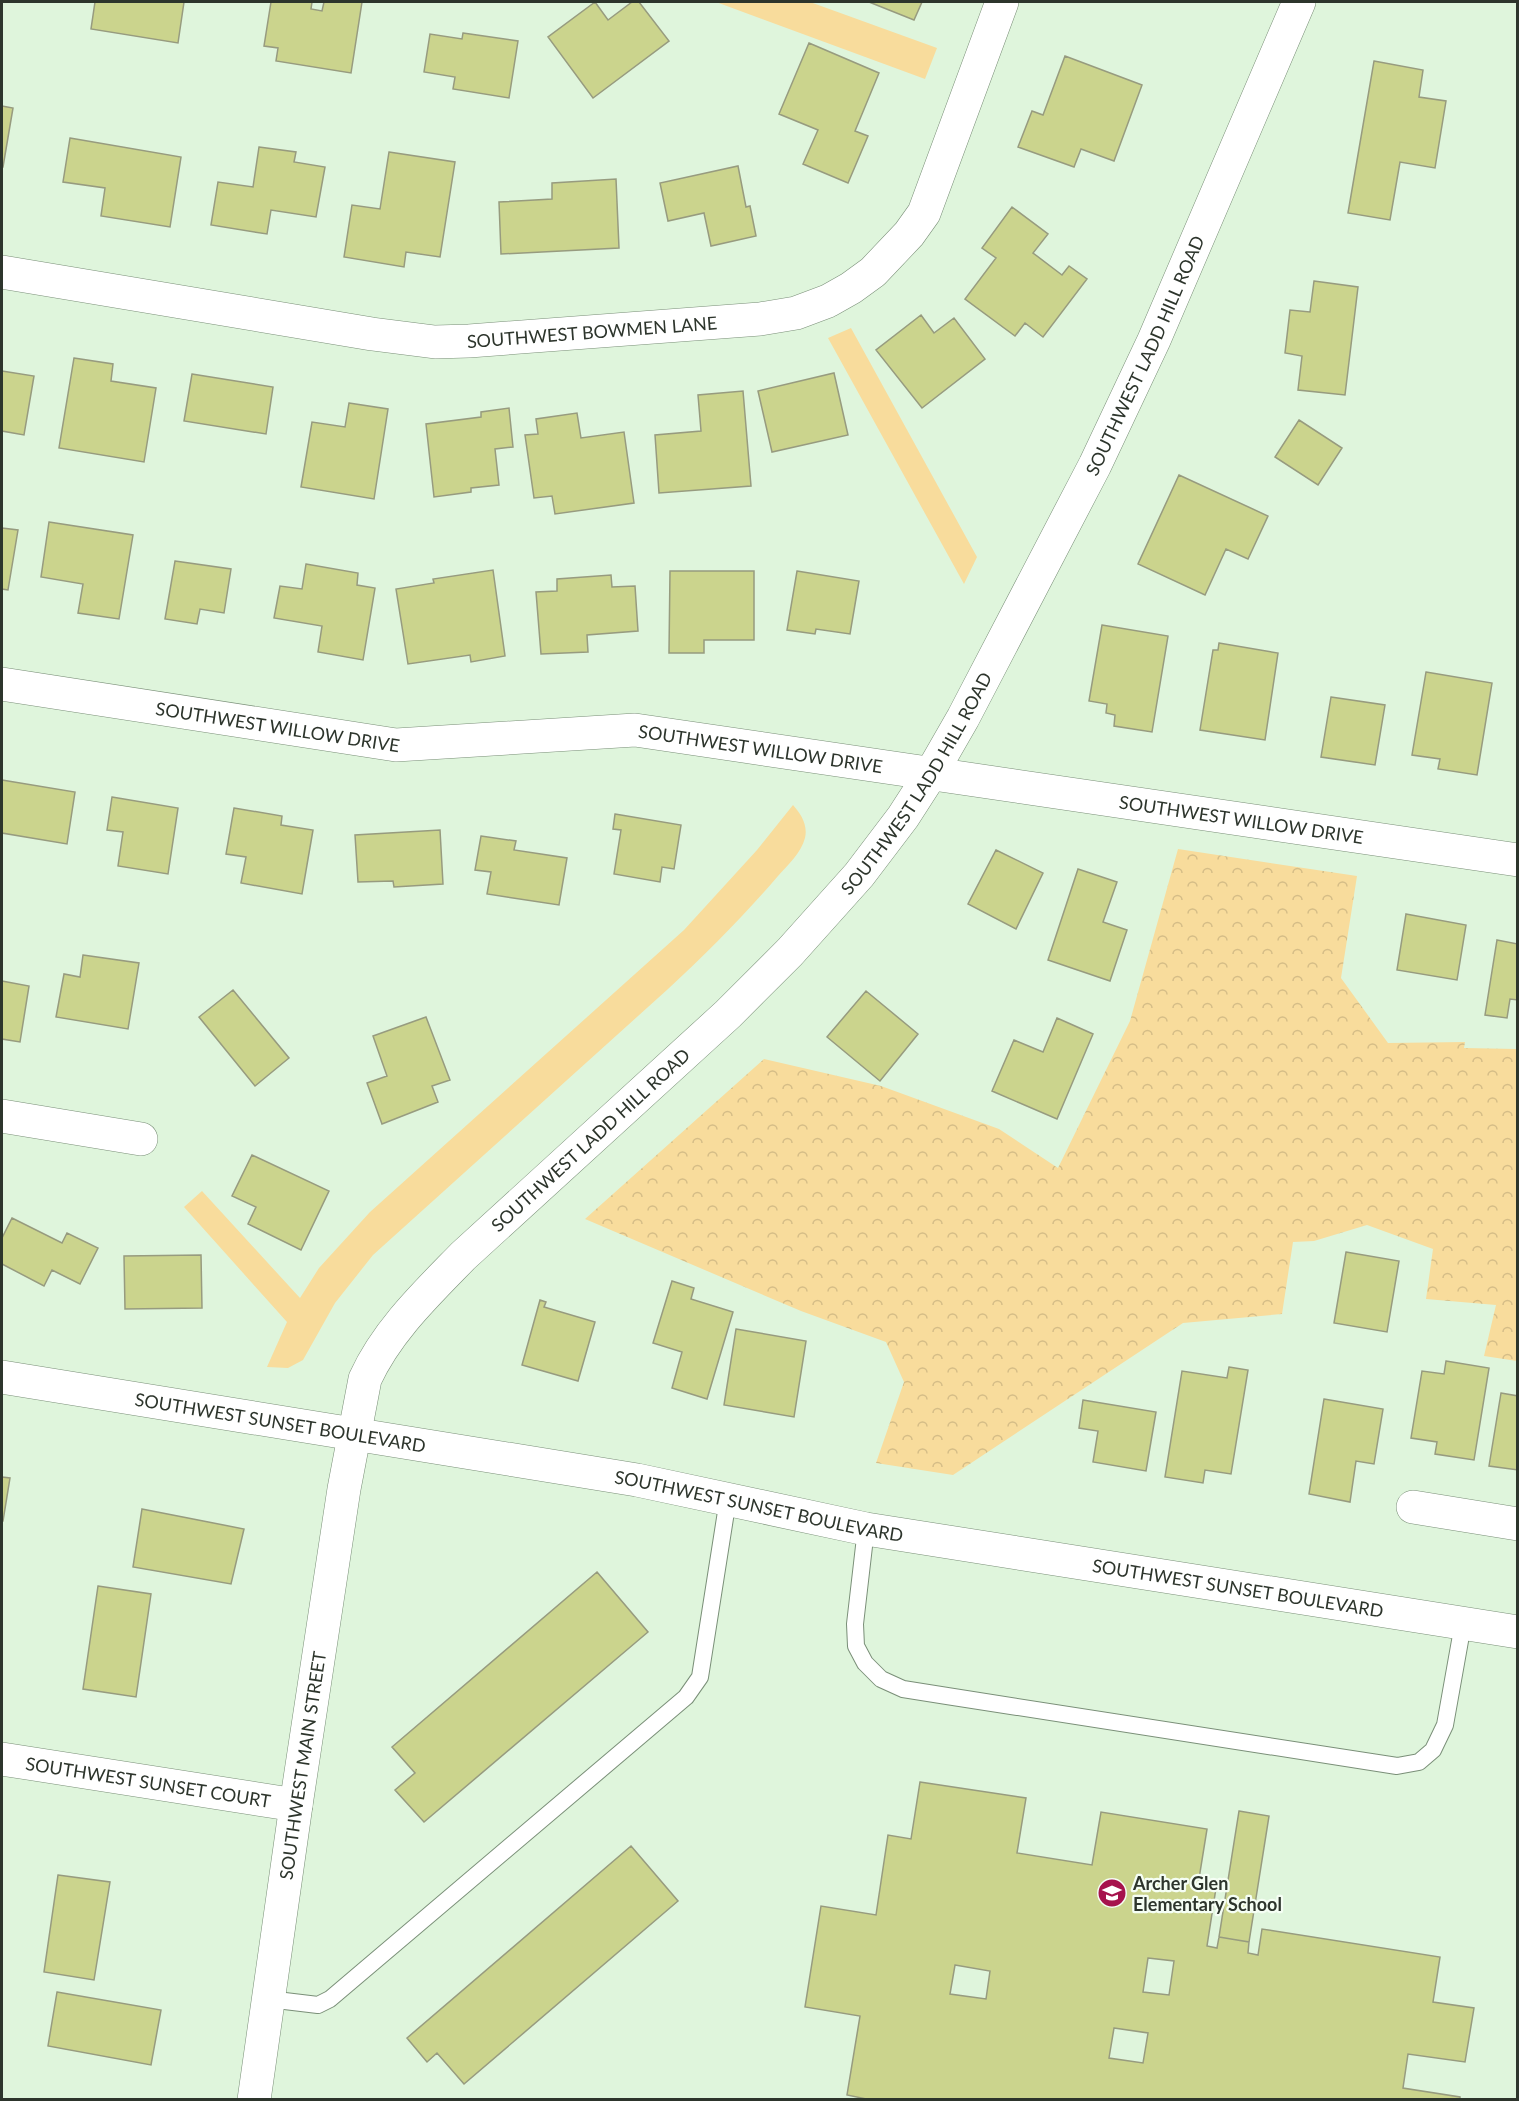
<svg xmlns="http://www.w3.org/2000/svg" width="1519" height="2101" font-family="Lato,sans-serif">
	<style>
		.green { fill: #f8dc9c }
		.forest { fill: url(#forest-crowns) }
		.building { fill: #cbd48d; stroke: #979b7f; stroke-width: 1.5; fill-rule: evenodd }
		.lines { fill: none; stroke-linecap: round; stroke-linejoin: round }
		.lane-casing { stroke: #7a8f78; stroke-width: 18 }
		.street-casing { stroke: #7a8f78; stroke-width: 34 }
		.secondary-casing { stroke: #7a8f78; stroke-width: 34 }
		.lane { stroke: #fff; stroke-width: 16 }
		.street { stroke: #fff; stroke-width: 33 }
		.secondary { stroke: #fff; stroke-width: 33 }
		.labels { text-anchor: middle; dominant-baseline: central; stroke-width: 4.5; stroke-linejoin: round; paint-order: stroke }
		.street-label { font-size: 18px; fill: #2d352c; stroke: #f5fef4 }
		.poi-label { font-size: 18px; font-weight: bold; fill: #2d352c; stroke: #f5fef4; text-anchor: start }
	</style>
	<defs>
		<pattern id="forest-crowns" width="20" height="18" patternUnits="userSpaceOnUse" patternTransform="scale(1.5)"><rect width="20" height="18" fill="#f8dc9c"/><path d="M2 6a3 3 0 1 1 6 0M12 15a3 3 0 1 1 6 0" fill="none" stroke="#d5bd87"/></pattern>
	</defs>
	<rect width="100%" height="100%" fill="#dff5dc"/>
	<path class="green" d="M 716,2 L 810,2 L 937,48 L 925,79 Z
		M 851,328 L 977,557 L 964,584 L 828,338 Z
		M 793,805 C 801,814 808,825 805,838 C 801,853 788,865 778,876 C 744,916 707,953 668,989 L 373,1255 L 335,1303 L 303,1360 L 288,1368 L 267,1367 L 287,1322 L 184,1207 L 202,1191 L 300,1298 L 319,1268 L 370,1212 L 684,930 L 757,850 Z"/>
	<path class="forest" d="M 1178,849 L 1357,876 L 1341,978 L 1388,1043 L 1465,1042 L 1464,1048 L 1517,1049 L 1517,1361 L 1484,1356 L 1496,1305 L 1426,1299 L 1433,1249 L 1367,1225 L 1314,1241 L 1293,1242 L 1282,1314 L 1183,1323 L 953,1475 L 876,1463 L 904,1382 L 886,1342 L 801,1311 L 585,1219 L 764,1059 L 881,1086 L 999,1129 L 1058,1168 L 1130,1021 Z"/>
	<path class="building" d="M 95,2 L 184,2 L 178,43 L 91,29 Z
		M 271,2 L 312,2 L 311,9 L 322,11 L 324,2 L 362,2 L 351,73 L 276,61 L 278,48 L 264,46 Z
		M 595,2 L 608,20 L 632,2 L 639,2 L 669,41 L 593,98 L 548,37 Z
		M 869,2 L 922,2 L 914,20 Z
		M 463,33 L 518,41 L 509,98 L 453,89 L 455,77 L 424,72 L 430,34 L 462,39 Z
		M 809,43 L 879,73 L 855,131 L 868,136 L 848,183 L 803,164 L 818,130 L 779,114 Z
		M 1065,56 L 1142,85 L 1114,161 L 1081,149 L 1074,167 L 1018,147 L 1032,111 L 1043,115 Z
		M 1374,61 L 1423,70 L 1419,97 L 1446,101 L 1435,168 L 1400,162 L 1390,220 L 1348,213 Z
		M 2,106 L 13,108 L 3,167 L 2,167 Z
		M 70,138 L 181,157 L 170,227 L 101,216 L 105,188 L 63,182 Z
		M 259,147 L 296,152 L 294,162 L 325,167 L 316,217 L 271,210 L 267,234 L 211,225 L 218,182 L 253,187 Z
		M 389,152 L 455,162 L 440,257 L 406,252 L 404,267 L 344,257 L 352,205 L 380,209 Z
		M 738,166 L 746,207 L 750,206 L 756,236 L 711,246 L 704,213 L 668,221 L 660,183 Z
		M 616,179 L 619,248 L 501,254 L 499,202 L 552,199 L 552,183 Z
		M 1012,207 L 1048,234 L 1033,253 L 1062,275 L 1069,266 L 1087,279 L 1043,337 L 1025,323 L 1015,336 L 965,299 L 996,258 L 982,248 Z
		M 1314,281 L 1358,287 L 1345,395 L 1298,390 L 1302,356 L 1285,353 L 1290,310 L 1310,312 Z
		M 921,315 L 934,333 L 954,318 L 985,359 L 922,408 L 876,350 Z
		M 74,358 L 113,364 L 111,381 L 156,388 L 144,462 L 59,448 Z
		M 2,371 L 34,376 L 24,435 L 2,431 Z
		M 834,373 L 848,435 L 772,452 L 758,391 Z
		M 192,374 L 273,387 L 266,434 L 184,421 Z
		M 743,391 L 751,486 L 659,493 L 655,435 L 701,431 L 698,395 Z
		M 349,403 L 388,409 L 374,499 L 301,487 L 312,422 L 345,427 Z
		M 509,408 L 513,447 L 495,449 L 499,485 L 471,488 L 471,492 L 434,497 L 426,424 L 481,417 L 481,412 Z
		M 577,413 L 581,438 L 624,432 L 634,503 L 555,514 L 552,496 L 534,498 L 525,435 L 538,434 L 536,419 Z
		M 1299,420 L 1342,448 L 1318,485 L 1275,457 Z
		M 1179,475 L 1268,516 L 1248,559 L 1226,549 L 1205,595 L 1138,564 Z
		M 49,522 L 133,535 L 119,619 L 78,613 L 83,584 L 41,577 Z
		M 2,528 L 18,530 L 8,590 L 2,589 Z
		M 175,561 L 231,569 L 224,613 L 200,609 L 197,624 L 165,619 Z
		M 306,564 L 358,573 L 357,585 L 375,588 L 363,660 L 318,652 L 322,626 L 274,618 L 280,586 L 302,589 Z
		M 493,570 L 505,656 L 471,662 L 470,655 L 408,664 L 396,589 L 434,583 L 433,579 Z
		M 670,571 L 754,571 L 754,640 L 704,640 L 704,653 L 669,653 Z
		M 797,571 L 859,581 L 850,634 L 816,629 L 815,634 L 787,630 Z
		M 611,575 L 612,587 L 635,586 L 638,631 L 587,635 L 588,652 L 541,654 L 536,592 L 557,591 L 557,579 Z
		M 1102,625 L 1168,636 L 1152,732 L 1114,726 L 1115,715 L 1106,713 L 1107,704 L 1089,701 Z
		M 1219,643 L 1278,653 L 1265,740 L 1200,730 L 1213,650 L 1218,650 Z
		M 1426,672 L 1492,683 L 1477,775 L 1438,769 L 1440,759 L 1412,755 Z
		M 1331,697 L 1385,705 L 1375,765 L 1321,757 Z
		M 2,780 L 75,792 L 67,844 L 2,833 Z
		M 112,797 L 178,808 L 168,874 L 118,866 L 123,832 L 107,830 Z
		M 234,808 L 282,816 L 281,825 L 313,830 L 302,894 L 241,883 L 246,857 L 226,854 Z
		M 615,814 L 681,825 L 674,869 L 662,867 L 660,882 L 614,874 L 621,830 L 613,829 Z
		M 440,830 L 443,884 L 394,887 L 393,881 L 358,882 L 355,835 Z
		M 481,836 L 516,841 L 514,850 L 567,858 L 559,905 L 487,894 L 491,872 L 475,870 Z
		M 996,850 L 1043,873 L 1016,929 L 968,904 Z
		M 1078,869 L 1117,882 L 1103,922 L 1127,930 L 1110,981 L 1048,960 Z
		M 1406,914 L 1466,925 L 1457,980 L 1397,970 Z
		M 1497,940 L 1518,944 L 1518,1000 L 1510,999 L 1507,1018 L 1485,1015 Z
		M 83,955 L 139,963 L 128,1029 L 56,1017 L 64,974 L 80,977 Z
		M 2,981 L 29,986 L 20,1042 L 2,1039 Z
		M 233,990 L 289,1058 L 255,1086 L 199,1017 Z
		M 866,991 L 918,1034 L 880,1081 L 827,1037 Z
		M 426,1017 L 450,1080 L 432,1086 L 438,1102 L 382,1124 L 367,1083 L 387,1076 L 373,1036 Z
		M 1057,1018 L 1093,1034 L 1057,1119 L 992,1091 L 1014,1040 L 1043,1052 Z
		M 252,1155 L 329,1191 L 301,1250 L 248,1224 L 256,1207 L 232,1196 Z
		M 12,1218 L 62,1243 L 67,1233 L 98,1248 L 80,1284 L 52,1270 L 44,1286 L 2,1264 L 2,1238 Z
		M 1346,1252 L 1399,1261 L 1387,1332 L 1334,1323 Z
		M 201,1255 L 202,1308 L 125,1309 L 124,1256 Z
		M 672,1281 L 694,1288 L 691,1299 L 733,1312 L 707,1399 L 672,1388 L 682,1352 L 653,1343 Z
		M 540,1300 L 546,1302 L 544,1307 L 595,1322 L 578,1381 L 522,1365 Z
		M 736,1329 L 806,1341 L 794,1417 L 724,1405 Z
		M 1446,1361 L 1489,1368 L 1474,1460 L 1435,1454 L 1437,1442 L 1411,1438 L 1422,1371 L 1444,1374 Z
		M 1229,1367 L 1248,1370 L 1231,1474 L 1205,1470 L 1203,1483 L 1165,1477 L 1182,1371 L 1227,1378 Z
		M 1501,1393 L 1518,1396 L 1518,1470 L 1489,1466 Z
		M 1324,1399 L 1383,1409 L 1374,1464 L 1356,1461 L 1350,1502 L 1309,1494 Z
		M 1083,1400 L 1156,1412 L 1146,1471 L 1093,1462 L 1098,1431 L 1079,1428 Z
		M 2,1477 L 10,1478 L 3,1521 L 2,1521 Z
		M 142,1509 L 244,1529 L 231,1584 L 133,1567 Z
		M 597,1572 L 648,1632 L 424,1822 L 395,1790 L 415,1773 L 392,1747 Z
		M 98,1586 L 151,1594 L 136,1697 L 83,1689 Z
		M 920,1782 L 1026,1798 L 1017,1853 L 1092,1865 L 1101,1812 L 1207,1829 L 1198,1885 L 1216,1888 L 1207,1946 L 1217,1948 L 1219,1937 L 1249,1942 L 1248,1953 L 1258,1955 L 1262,1929 L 1440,1957 L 1433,2002 L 1474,2008 L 1465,2062 L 1408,2054 L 1403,2088 L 1460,2097 L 1460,2100 L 871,2100 L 847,2095 L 860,2016 L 805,2007 L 821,1906 L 876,1915 L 888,1835 L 911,1839 ZM 1148,1958 L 1174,1961 L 1169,1995 L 1143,1992 ZM 955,1965 L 990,1971 L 986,1999 L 950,1994 ZM 1114,2028 L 1148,2033 L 1143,2063 L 1109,2058 Z
		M 1239,1811 L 1269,1816 L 1249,1942 L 1219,1937 Z
		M 631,1846 L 678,1901 L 464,2084 L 437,2053 L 427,2062 L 407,2038 Z
		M 58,1875 L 110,1882 L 94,1980 L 44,1972 Z
		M 57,1992 L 161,2010 L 151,2065 L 48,2046 Z"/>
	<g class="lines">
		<g class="lane-casing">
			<path id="lane" d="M 866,1529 L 855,1624 L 856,1646 L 865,1663 L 881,1679 L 903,1689 L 947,1696 L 1397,1766 L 1419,1762 L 1433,1750 L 1445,1725 L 1463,1624
				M 268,1999 L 318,2005 L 330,1999 L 686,1697 L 700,1677 L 728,1499"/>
		</g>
		<g class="street-casing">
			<g id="street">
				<path id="s1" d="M 2,272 L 372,334 L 435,342 L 469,341 L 760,319 L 796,313 L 828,301 L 851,288 L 873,272 L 909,234 L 924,213 L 1002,2"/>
				<path id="s2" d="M 2,684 L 396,745 L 635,730 L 1518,860"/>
				<path d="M 2,1116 L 141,1139"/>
				<path d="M 1413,1507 L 1518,1524"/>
				<path id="s3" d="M 2,1759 L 296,1805"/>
			</g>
		</g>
		<g class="secondary-casing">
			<g id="secondary">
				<path id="s4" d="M 2,1377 L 637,1480 L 866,1529 L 1518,1632"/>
				<path id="s5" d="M 254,2100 L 296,1805 L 344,1489 L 365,1379 C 387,1331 426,1294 463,1256 L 728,1014 L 790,952 L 859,875 L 903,817 L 932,772 L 963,718 L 1095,465 L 1154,340 L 1299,2"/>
			</g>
		</g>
		<use href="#lane" class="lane"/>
		<use href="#street" class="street"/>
		<use href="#secondary" class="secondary"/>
	</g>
	<defs>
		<g id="school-disc" transform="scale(1.5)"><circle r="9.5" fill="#a6134d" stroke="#f5fef4"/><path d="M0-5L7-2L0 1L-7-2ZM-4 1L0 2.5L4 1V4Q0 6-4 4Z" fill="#fff"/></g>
	</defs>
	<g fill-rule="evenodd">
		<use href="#school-disc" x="1112" y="1893"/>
	</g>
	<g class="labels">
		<g class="street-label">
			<text stroke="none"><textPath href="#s1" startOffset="596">SOUTHWEST BOWMEN LANE</textPath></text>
			<text stroke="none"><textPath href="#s5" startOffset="2032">SOUTHWEST LADD HILL ROAD</textPath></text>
			<text stroke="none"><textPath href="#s2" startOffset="279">SOUTHWEST WILLOW DRIVE</textPath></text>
			<text stroke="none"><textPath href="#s2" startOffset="765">SOUTHWEST WILLOW DRIVE</textPath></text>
			<text stroke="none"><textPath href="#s5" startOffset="1546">SOUTHWEST LADD HILL ROAD</textPath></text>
			<text stroke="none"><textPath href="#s2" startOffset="1251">SOUTHWEST WILLOW DRIVE</textPath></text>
			<text stroke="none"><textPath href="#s5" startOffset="1060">SOUTHWEST LADD HILL ROAD</textPath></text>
			<text stroke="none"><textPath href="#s4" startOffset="282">SOUTHWEST SUNSET BOULEVARD</textPath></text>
			<text stroke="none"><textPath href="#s4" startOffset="768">SOUTHWEST SUNSET BOULEVARD</textPath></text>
			<text stroke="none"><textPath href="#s4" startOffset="1254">SOUTHWEST SUNSET BOULEVARD</textPath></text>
			<text stroke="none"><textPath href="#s5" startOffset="338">SOUTHWEST MAIN STREET</textPath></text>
			<text stroke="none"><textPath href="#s3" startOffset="148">SOUTHWEST SUNSET COURT</textPath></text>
		</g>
		<g class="poi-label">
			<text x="1133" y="1883">Archer Glen<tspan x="1133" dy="21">Elementary School</tspan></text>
		</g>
	</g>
	<rect width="1519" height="2101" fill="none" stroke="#2d352c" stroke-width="6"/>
</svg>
